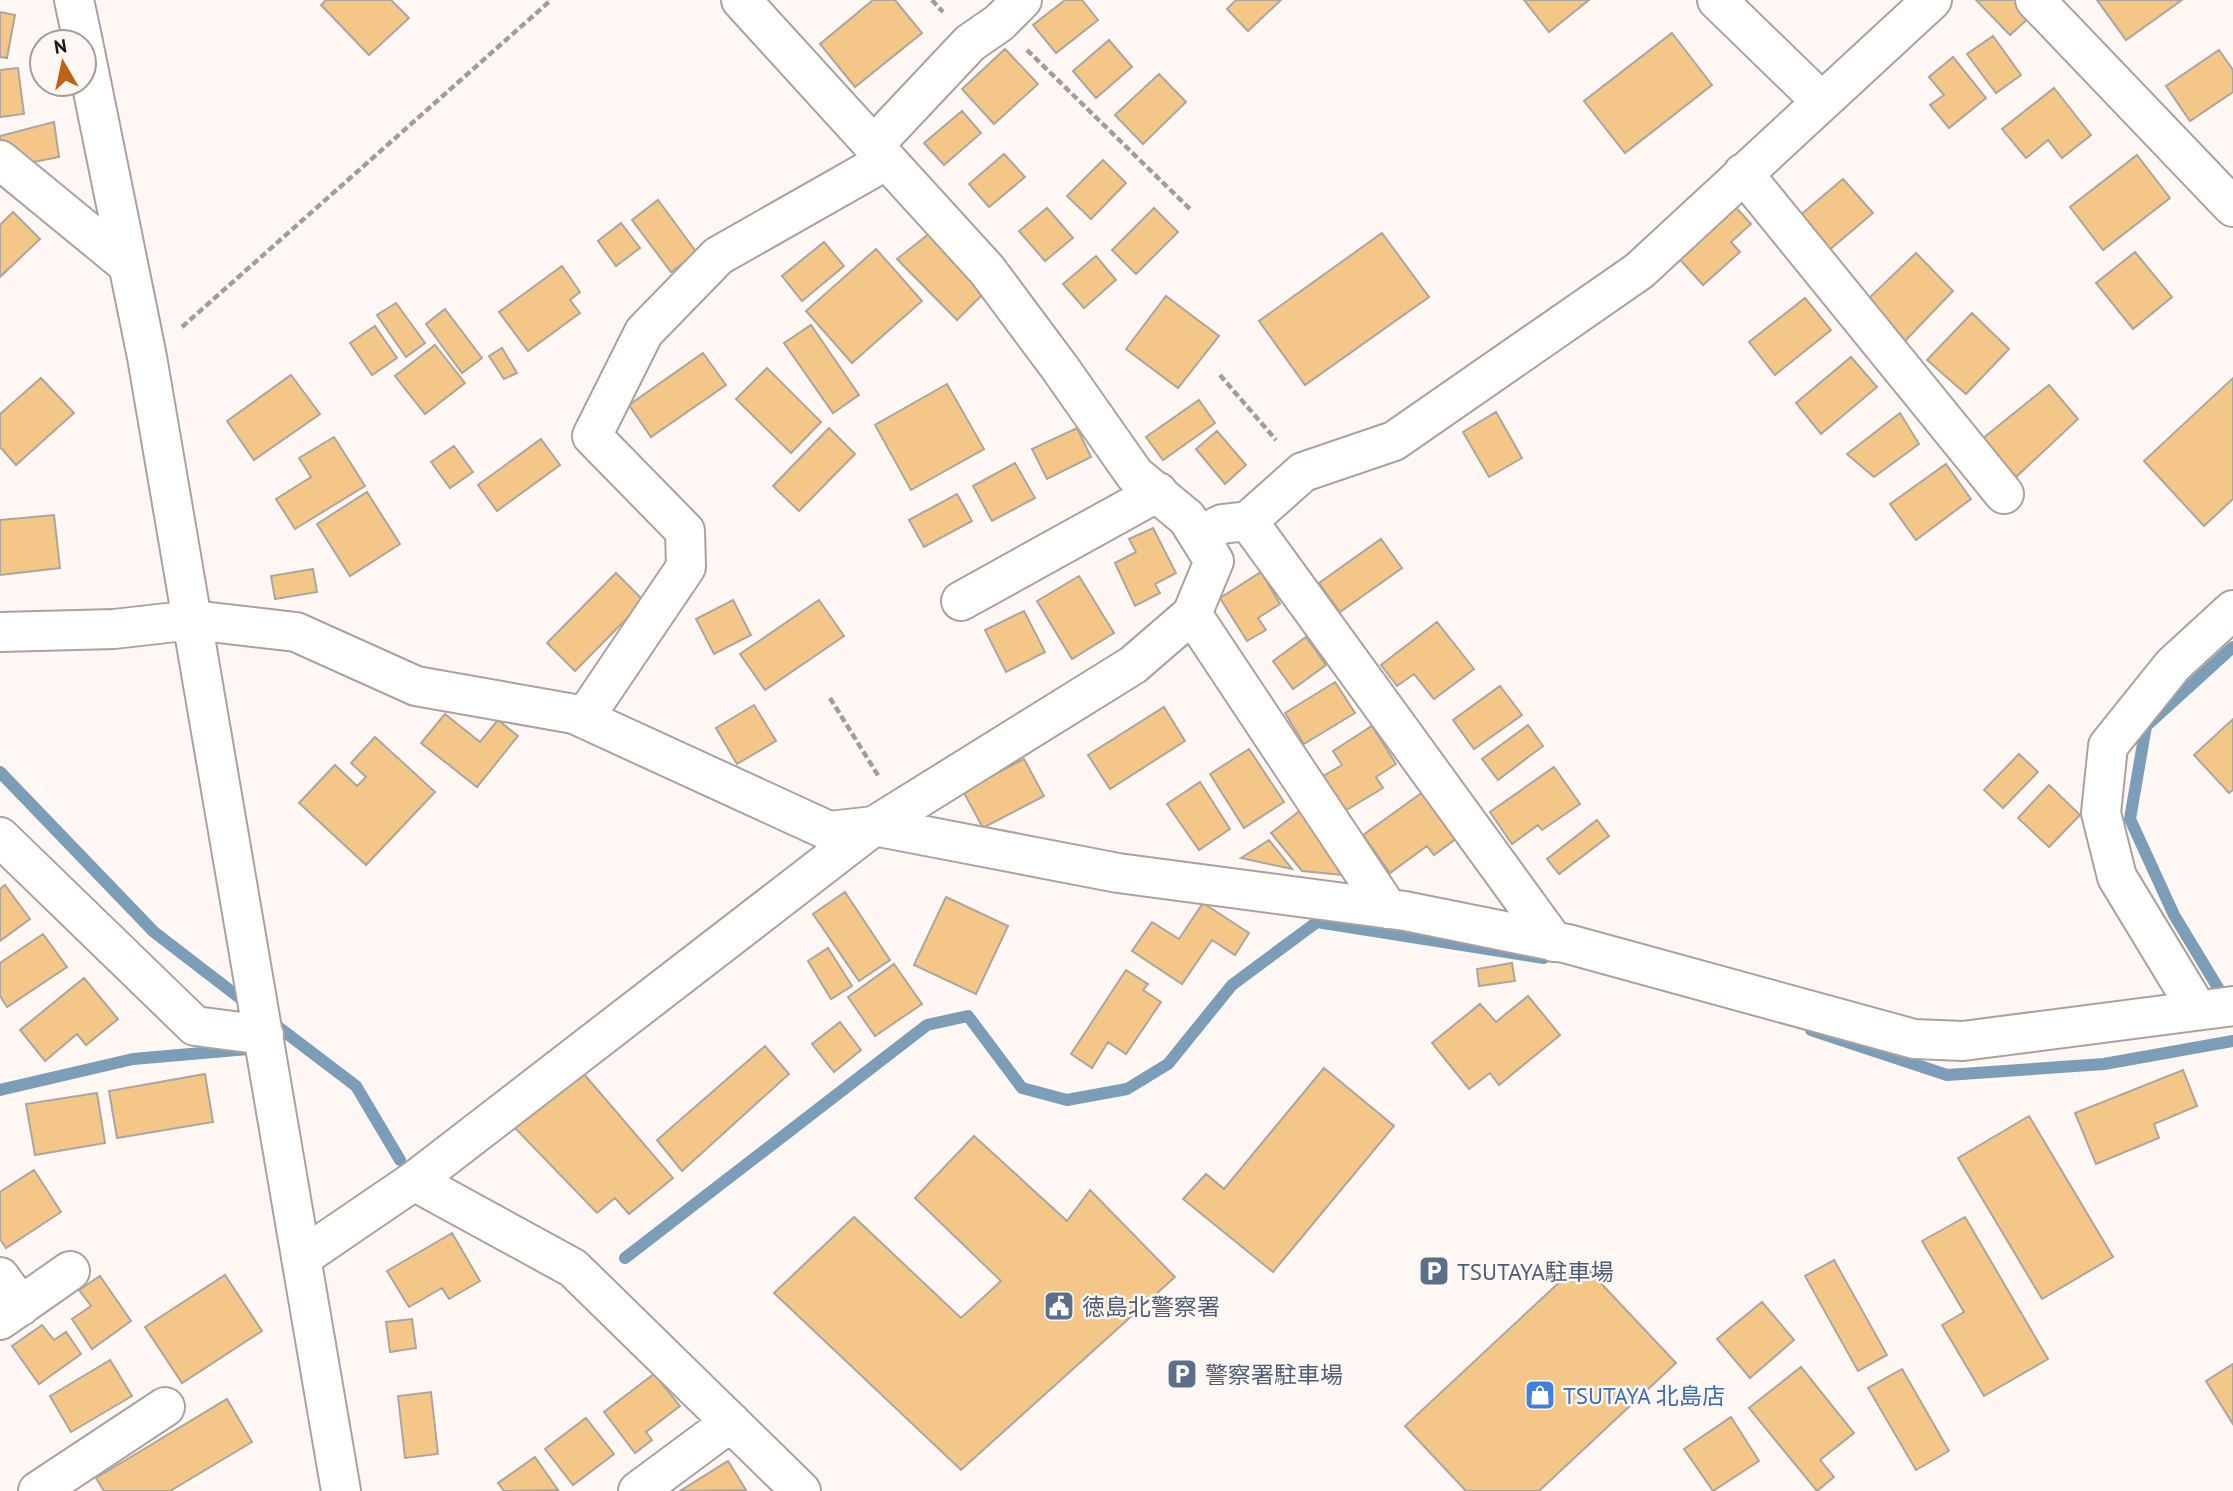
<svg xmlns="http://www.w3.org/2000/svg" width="2233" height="1491" font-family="'PT Sans','Noto Sans JP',sans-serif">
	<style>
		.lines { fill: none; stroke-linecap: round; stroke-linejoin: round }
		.stream { stroke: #7b9db8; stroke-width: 12 }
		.building { fill: #f4c789; stroke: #aca69d; stroke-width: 2 }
		.minor-casing { stroke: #aca29d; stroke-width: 42 }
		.path { stroke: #a29d9b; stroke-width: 4.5; stroke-dasharray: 7 3.5; stroke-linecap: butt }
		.minor { stroke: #fff; stroke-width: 38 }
		.labels { text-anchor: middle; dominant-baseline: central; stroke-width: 5; stroke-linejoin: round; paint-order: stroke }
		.service-label { font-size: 23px; fill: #4e5e75; stroke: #fef7f4; text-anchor: start }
		.shop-label { font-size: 23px; fill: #366cbe; stroke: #fef7f4; text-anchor: start }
	</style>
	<rect width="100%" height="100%" fill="#fef7f4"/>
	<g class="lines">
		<path class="stream" d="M 0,772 L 154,932 L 249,1005
			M 2226,1001 L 2174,915 L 2130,819 L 2146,726 L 2233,647
			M 269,1020 L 356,1086 L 400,1160
			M 1811,1030 L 1947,1075 L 2104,1064 L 2233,1041
			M 0,1090 L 133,1059 L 248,1049
			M 625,1258 L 927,1025 L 968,1016 L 1022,1088 L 1067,1100 L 1127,1089 L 1168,1064 L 1232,985 L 1317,922 L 1544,958"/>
	</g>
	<path class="building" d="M 326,0 L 391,0 L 409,18 L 369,55 L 321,5 Z
		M 873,0 L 895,0 L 922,33 L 855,87 L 820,44 Z
		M 1065,0 L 1082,0 L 1098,20 L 1056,53 L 1033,25 Z
		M 1236,0 L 1281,0 L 1248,31 L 1227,9 Z
		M 1524,0 L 1589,0 L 1549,32 Z
		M 1976,0 L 2016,0 L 2031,16 L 2010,35 Z
		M 2097,0 L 2182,0 L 2126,40 Z
		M 0,12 L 15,15 L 7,58 L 0,57 Z
		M 1672,33 L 1712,85 L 1625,153 L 1584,101 Z
		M 1993,36 L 2021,75 L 1996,93 L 1967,54 Z
		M 1109,40 L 1132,67 L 1096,98 L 1073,71 Z
		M 1005,49 L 1038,84 L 994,124 L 962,89 Z
		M 2219,50 L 2233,70 L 2233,92 L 2190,121 L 2166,86 Z
		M 1953,57 L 1986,98 L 1949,128 L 1930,105 L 1944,95 L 1929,77 Z
		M 18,68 L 24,114 L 0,117 L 0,70 Z
		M 1159,74 L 1186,102 L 1143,144 L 1115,115 Z
		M 2054,88 L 2091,135 L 2062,158 L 2048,140 L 2026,158 L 2002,129 Z
		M 962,111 L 981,133 L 944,165 L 924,143 Z
		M 54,122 L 59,157 L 29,163 L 0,142 L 0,136 Z
		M 1004,154 L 1025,177 L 989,207 L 969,184 Z
		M 2137,155 L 2170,198 L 2103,250 L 2070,207 Z
		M 1103,160 L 1126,183 L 1091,219 L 1067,196 Z
		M 1843,179 L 1873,213 L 1828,251 L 1798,217 Z
		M 658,200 L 697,253 L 671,272 L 632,220 Z
		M 1731,202 L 1751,224 L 1731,242 L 1740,252 L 1703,285 L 1674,253 Z
		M 1047,208 L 1073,238 L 1045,261 L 1019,231 Z
		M 1154,208 L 1178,232 L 1136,274 L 1112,250 Z
		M 13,212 L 40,239 L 0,277 L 0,225 Z
		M 621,223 L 640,248 L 616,266 L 598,241 Z
		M 930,233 L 987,290 L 957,320 L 897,259 Z
		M 1382,233 L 1429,297 L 1305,385 L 1259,321 Z
		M 824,242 L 844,266 L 802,301 L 782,276 Z
		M 876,249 L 922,301 L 852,363 L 806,311 Z
		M 2135,252 L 2172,297 L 2133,329 L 2096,283 Z
		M 1916,253 L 1953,291 L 1904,342 L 1867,300 Z
		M 1096,256 L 1116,280 L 1084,308 L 1063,284 Z
		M 562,266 L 580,292 L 570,300 L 580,313 L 528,351 L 499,312 Z
		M 1166,296 L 1219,336 L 1178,388 L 1126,349 Z
		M 1805,298 L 1831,330 L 1775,375 L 1749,342 Z
		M 396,303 L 425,343 L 406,357 L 377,315 Z
		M 445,309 L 482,358 L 462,373 L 426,324 Z
		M 1972,313 L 2009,349 L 1966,394 L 1927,360 Z
		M 811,325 L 859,395 L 833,413 L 784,343 Z
		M 375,326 L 397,358 L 372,375 L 350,343 Z
		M 435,345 L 465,383 L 425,414 L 395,376 Z
		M 502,348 L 517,373 L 504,379 L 489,356 Z
		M 703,353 L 726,385 L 651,437 L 629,405 Z
		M 1851,357 L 1877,387 L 1821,434 L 1796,403 Z
		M 767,368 L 821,422 L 791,453 L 736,399 Z
		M 291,375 L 320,414 L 254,460 L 227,421 Z
		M 41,378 L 74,413 L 16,465 L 0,447 L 0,414 Z
		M 2233,378 L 2233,499 L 2204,526 L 2144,461 Z
		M 947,384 L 984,449 L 911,490 L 875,425 Z
		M 2049,385 L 2078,419 L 2016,477 L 1982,439 Z
		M 1199,400 L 1215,423 L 1163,460 L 1146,437 Z
		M 1496,412 L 1522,458 L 1489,477 L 1463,432 Z
		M 1900,413 L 1919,444 L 1874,477 L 1847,454 Z
		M 829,428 L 855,454 L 799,511 L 773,486 Z
		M 1077,428 L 1091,457 L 1047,479 L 1032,449 Z
		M 1217,431 L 1246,465 L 1225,484 L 1196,449 Z
		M 334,437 L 365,486 L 295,529 L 276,499 L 311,477 L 299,458 Z
		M 541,439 L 560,465 L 497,511 L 478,485 Z
		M 454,446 L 473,472 L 450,488 L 431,462 Z
		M 1015,463 L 1035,498 L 992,521 L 973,486 Z
		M 1946,464 L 1971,499 L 1916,540 L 1890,504 Z
		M 367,492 L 400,544 L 350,576 L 317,524 Z
		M 957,494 L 972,521 L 924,547 L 909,520 Z
		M 54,515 L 60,568 L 0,575 L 0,520 Z
		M 1153,528 L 1176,573 L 1155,584 L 1160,593 L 1135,606 L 1115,563 L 1136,552 L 1129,539 Z
		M 1381,539 L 1402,568 L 1340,612 L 1319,583 Z
		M 313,569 L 317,592 L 275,599 L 271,576 Z
		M 1261,572 L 1280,604 L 1258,618 L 1266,630 L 1247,641 L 1220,598 Z
		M 616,573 L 644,601 L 575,671 L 547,643 Z
		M 1079,576 L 1114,633 L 1072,659 L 1037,601 Z
		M 733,600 L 751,635 L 714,654 L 696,619 Z
		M 819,600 L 844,636 L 765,690 L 740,654 Z
		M 1024,611 L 1045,652 L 1006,672 L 985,630 Z
		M 1437,622 L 1474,669 L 1434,699 L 1414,674 L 1397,686 L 1381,665 Z
		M 1306,637 L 1326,665 L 1293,689 L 1273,661 Z
		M 1335,682 L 1355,713 L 1304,744 L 1285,713 Z
		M 1500,686 L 1522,715 L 1474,749 L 1453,720 Z
		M 754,705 L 776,741 L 737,764 L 716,728 Z
		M 1164,707 L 1185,741 L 1110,789 L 1088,755 Z
		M 445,714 L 480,742 L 498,720 L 518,736 L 477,787 L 421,743 Z
		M 2233,719 L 2233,790 L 2229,793 L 2194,755 Z
		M 1528,725 L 1543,746 L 1498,780 L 1482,759 Z
		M 1372,726 L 1396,764 L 1376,777 L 1383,788 L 1345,811 L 1323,776 L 1342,765 L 1333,751 Z
		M 375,737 L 435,792 L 366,865 L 299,803 L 335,765 L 357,786 L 366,777 L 351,763 Z
		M 1249,749 L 1284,802 L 1244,828 L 1210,774 Z
		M 2019,754 L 2038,772 L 2003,808 L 1984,790 Z
		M 1024,759 L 1044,796 L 983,828 L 963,791 Z
		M 1554,767 L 1580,804 L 1542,830 L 1538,825 L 1512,844 L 1490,812 Z
		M 1200,782 L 1230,829 L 1199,850 L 1167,804 Z
		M 2049,785 L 2080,815 L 2049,847 L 2018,818 Z
		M 1423,792 L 1457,838 L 1434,855 L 1427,846 L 1390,873 L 1363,835 Z
		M 1301,810 L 1343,875 L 1302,871 L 1271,833 Z
		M 1597,820 L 1609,836 L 1559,874 L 1547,859 Z
		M 1269,840 L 1292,869 L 1241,858 Z
		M 5,885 L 30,919 L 0,941 L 0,889 Z
		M 845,892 L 890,960 L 859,981 L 813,914 Z
		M 946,897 L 1008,926 L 976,994 L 914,965 Z
		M 1203,903 L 1249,933 L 1235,955 L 1212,940 L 1182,984 L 1132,951 L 1152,922 L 1179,939 Z
		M 43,934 L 67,967 L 7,1007 L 0,996 L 0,963 Z
		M 828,948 L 852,986 L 831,999 L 808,961 Z
		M 1512,963 L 1515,981 L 1479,986 L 1477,969 Z
		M 894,964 L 922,1004 L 875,1036 L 848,997 Z
		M 1126,970 L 1148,984 L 1143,990 L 1161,1002 L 1126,1054 L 1108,1042 L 1092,1068 L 1071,1054 Z
		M 84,978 L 118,1019 L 86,1045 L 77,1034 L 45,1061 L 20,1030 Z
		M 1528,996 L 1560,1035 L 1499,1085 L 1490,1073 L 1469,1089 L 1432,1043 L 1480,1004 L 1496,1022 Z
		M 840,1022 L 861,1050 L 834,1072 L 812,1044 Z
		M 765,1046 L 789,1074 L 682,1171 L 657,1140 Z
		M 1324,1068 L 1394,1126 L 1273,1272 L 1183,1199 L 1206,1174 L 1224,1189 Z
		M 2183,1070 L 2197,1106 L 2154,1124 L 2159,1138 L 2096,1164 L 2075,1113 Z
		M 583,1073 L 673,1178 L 629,1214 L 615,1198 L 597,1213 L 512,1125 Z
		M 205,1074 L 213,1122 L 117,1138 L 109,1091 Z
		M 97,1093 L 105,1143 L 35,1155 L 26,1104 Z
		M 2029,1116 L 2113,1257 L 2042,1299 L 1958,1158 Z
		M 974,1136 L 1067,1221 L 1090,1190 L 1175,1277 L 961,1470 L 774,1293 L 854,1217 L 961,1318 L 1001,1281 L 915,1198 Z
		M 34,1170 L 61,1212 L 6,1248 L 0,1239 L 0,1192 Z
		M 1965,1217 L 2048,1359 L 1984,1396 L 1942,1325 L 1964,1312 L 1922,1241 Z
		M 452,1233 L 480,1281 L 449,1299 L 442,1288 L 409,1307 L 387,1271 Z
		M 1834,1260 L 1887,1355 L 1858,1371 L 1805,1276 Z
		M 1581,1262 L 1676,1363 L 1539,1491 L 1466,1491 L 1405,1426 Z
		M 225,1275 L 262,1331 L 182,1383 L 145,1327 Z
		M 100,1276 L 131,1321 L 92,1349 L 72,1319 L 91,1306 L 79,1290 Z
		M 1762,1302 L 1794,1340 L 1750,1378 L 1717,1339 Z
		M 412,1319 L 416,1348 L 390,1352 L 386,1322 Z
		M 42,1325 L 54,1340 L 66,1332 L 81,1354 L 39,1384 L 12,1346 Z
		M 110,1360 L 132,1396 L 71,1432 L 50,1396 Z
		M 2233,1364 L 2233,1424 L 2206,1381 Z
		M 1801,1367 L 1854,1433 L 1820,1460 L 1834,1477 L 1817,1491 L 1749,1408 Z
		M 1902,1369 L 1949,1451 L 1916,1470 L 1868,1388 Z
		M 654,1374 L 680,1406 L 646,1432 L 652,1440 L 635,1453 L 604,1412 Z
		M 431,1392 L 438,1454 L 405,1458 L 398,1396 Z
		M 227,1399 L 252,1442 L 170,1491 L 104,1491 L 96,1478 Z
		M 1731,1417 L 1759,1461 L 1713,1491 L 1684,1449 Z
		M 586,1418 L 614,1454 L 573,1485 L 545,1449 Z
		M 535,1457 L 558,1490 L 504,1491 L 498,1483 Z
		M 728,1461 L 746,1490 L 680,1491 Z"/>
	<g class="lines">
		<g class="minor-casing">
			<path id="minor" d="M 74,0 L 83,42
				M 1717,0 L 1821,101
				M 2035,0 L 2233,207
				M 84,47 L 147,357 L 341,1491
				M 874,145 L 970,43 L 999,23 L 1022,0
				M 0,160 L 128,265
				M 1743,173 L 2004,494
				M 1248,521 L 1554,942
				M 1199,536 L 1222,524 L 1248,521 L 1303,472 L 1394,441 L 1639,271 L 1932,0
				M 961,601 L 1158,492
				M 1192,614 L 1388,909
				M 0,632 L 114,629 L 193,620 L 296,632 L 416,686 L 574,714 L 829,831 L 874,826 L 1118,873 L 1405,911 L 1568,944 L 1914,1039 L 1963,1041 L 2233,1006
				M 584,718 L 686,567 L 685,531 L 592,436 L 644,332 L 718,256 L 887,160
				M 0,837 L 195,1026 L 264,1035
				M 2197,1009 L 2117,877 L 2101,813 L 2108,746 L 2173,665 L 2233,610
				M 414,1181 L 573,1268 L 801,1491
				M 301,1258 L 414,1181 L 874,826 L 1133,665 L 1192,614 L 1214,561 L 1187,518 L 1135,475 L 1060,368 L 987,270 L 741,0
				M 0,1277 L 21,1306
				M 0,1320 L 70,1271
				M 38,1491 L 165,1407
				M 638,1491 L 731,1422"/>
		</g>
		<path class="path" d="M 932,0 L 943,12
			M 1027,50 L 1192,211
			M 182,327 L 551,0
			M 1220,375 L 1276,440
			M 830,698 L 879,777"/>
		<use href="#minor" class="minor"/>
	</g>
	<defs>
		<g id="parking-square" transform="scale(1.575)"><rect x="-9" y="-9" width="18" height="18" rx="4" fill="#5c6f8a" stroke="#fef7f4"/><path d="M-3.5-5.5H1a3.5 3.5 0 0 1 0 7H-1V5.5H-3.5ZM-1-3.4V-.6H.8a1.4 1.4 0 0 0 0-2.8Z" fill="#fff"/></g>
		<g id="civic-square" transform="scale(1.575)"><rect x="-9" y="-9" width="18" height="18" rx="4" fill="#5c6f8a" stroke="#fef7f4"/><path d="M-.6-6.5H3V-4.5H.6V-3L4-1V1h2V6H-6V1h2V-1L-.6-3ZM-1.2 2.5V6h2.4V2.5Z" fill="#fff"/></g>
		<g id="shop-square" transform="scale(1.575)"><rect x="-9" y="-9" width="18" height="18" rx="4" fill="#3f7fe0" stroke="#fef7f4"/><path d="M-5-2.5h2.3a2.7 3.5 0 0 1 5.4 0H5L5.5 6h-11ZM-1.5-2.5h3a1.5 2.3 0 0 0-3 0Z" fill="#fff"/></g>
	</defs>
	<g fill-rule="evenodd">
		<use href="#parking-square" x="1434" y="1271"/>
		<use href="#civic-square" x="1059" y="1306"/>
		<use href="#parking-square" x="1182" y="1374"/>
		<use href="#shop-square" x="1540" y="1395"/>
	</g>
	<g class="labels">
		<g class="service-label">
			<text x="1457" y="1271">TSUTAYA駐車場</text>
			<text x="1082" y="1306">徳島北警察署</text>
			<text x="1205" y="1374">警察署駐車場</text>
		</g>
		<g class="shop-label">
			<text x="1563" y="1395">TSUTAYA 北島店</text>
		</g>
	</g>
	<g transform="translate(63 63) rotate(351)"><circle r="33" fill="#fef7f4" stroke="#a39d9b" stroke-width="2"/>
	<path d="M0-5L12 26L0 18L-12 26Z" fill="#bf6215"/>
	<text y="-10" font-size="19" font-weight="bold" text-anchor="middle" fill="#1b1716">N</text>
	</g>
</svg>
